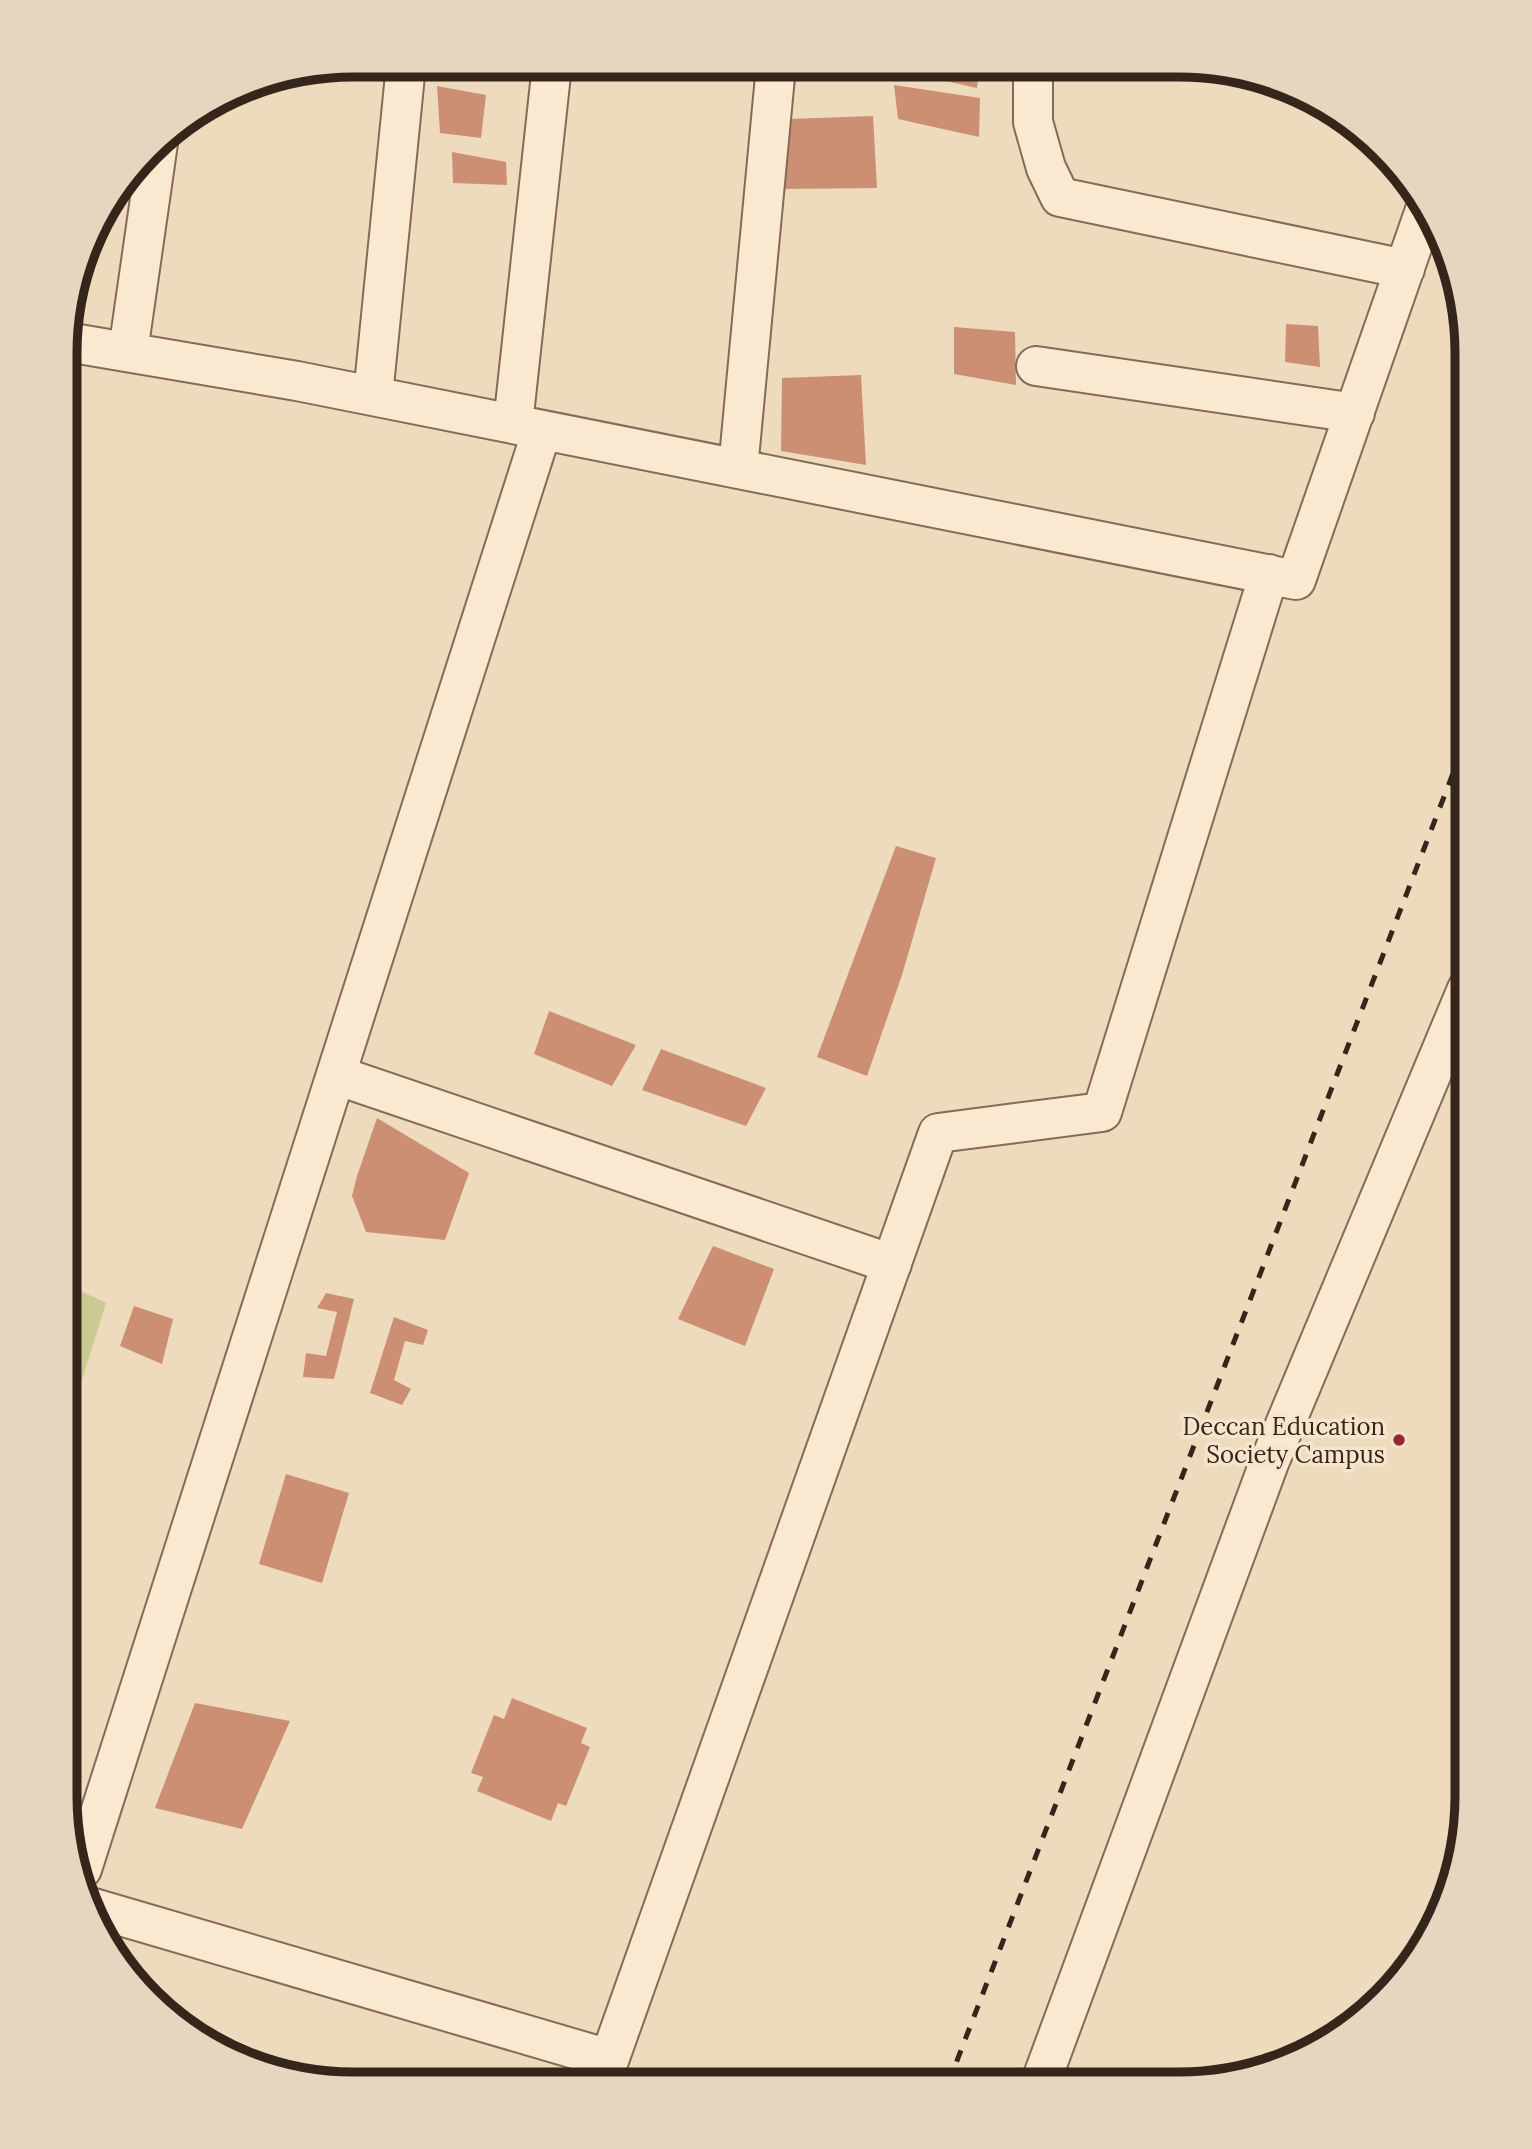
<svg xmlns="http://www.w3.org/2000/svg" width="1532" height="2149" font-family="Lora,serif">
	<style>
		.green { fill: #cacb92 }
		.building { fill: #cc8f73 }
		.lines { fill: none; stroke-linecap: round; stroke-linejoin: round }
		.street-casing { stroke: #856b57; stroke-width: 42 }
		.street { stroke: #f9e9d0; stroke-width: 38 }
		.rail { stroke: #35251b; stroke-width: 5; stroke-dasharray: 12 12; stroke-linecap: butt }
		.poi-dot { fill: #952732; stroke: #f5e5cd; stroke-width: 2.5 }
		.labels { text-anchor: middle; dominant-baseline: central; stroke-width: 7; stroke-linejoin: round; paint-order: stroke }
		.poi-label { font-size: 24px; fill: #35251b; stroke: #f5e5cd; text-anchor: end }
		.rim { fill: none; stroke: #35251b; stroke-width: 9 }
	</style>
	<rect width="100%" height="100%" fill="#eedabd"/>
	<path class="green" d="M 66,1284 L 106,1303 L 80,1386 L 65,1386 Z"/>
	<path class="building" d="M 900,66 L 979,67 L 977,88 L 901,71 Z
		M 894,85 L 980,98 L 979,137 L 898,119 Z
		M 437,86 L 486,95 L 481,138 L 440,133 Z
		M 873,116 L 877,188 L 784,189 L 789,119 Z
		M 452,152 L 506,162 L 507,185 L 453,183 Z
		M 1286,324 L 1318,326 L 1320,367 L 1285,362 Z
		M 954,327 L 1015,332 L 1016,385 L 954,374 Z
		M 861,375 L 866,465 L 781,451 L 782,378 Z
		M 896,846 L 936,858 L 902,975 L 867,1076 L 817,1057 Z
		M 549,1011 L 636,1045 L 612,1086 L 534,1054 Z
		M 661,1049 L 766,1088 L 746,1126 L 642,1090 Z
		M 377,1118 L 469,1173 L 445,1240 L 366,1232 L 352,1196 L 357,1176 Z
		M 713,1246 L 774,1269 L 745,1346 L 678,1319 Z
		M 326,1293 L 354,1299 L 334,1379 L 303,1377 L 306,1353 L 326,1356 L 337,1312 L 317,1308 Z
		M 134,1306 L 173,1319 L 162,1364 L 120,1346 Z
		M 394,1317 L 428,1330 L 423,1345 L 405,1341 L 394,1380 L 411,1389 L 402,1405 L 370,1393 Z
		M 286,1474 L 349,1493 L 322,1583 L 259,1564 Z
		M 512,1698 L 587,1728 L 581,1743 L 590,1747 L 566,1806 L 558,1803 L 551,1821 L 477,1791 L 483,1777 L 471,1773 L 494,1715 L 504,1719 Z
		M 195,1703 L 290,1721 L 242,1829 L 155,1808 Z"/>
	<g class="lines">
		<g class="street-casing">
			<path id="street" d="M 1033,67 L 1033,122 L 1046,168 L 1060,197 L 1405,269
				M 67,342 L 297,381 L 1296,580 L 1425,210
				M 128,352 L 158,143
				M 1036,366 L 1355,413
				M 373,396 L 406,65
				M 513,424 L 552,65
				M 738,469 L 776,66
				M 336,1075 L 892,1264
				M 82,1869 L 542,430
				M 90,1907 L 609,2059
				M 601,2083 L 938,1133 L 1102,1112 L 1269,574
				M 1040,2084 L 1269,1463 L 1467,989"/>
		</g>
		<use href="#street" class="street"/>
		<path class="rail" d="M 948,2084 L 1467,737"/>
	</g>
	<circle class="poi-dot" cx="1399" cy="1440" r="7"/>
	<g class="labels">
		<g class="poi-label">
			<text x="1385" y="1426">Deccan Education<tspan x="1385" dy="28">Society Campus</tspan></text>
		</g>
	</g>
	<path d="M0 0H1532V2149H0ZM353 77H1179A276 276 0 0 1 1455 353V1796A276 276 0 0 1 1179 2072H353A276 276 0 0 1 77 1796V353A276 276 0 0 1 353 77Z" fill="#e6d6bf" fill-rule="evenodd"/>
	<path class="rim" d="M353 77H1179A276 276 0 0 1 1455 353V1796A276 276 0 0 1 1179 2072H353A276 276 0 0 1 77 1796V353A276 276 0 0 1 353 77Z"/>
</svg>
